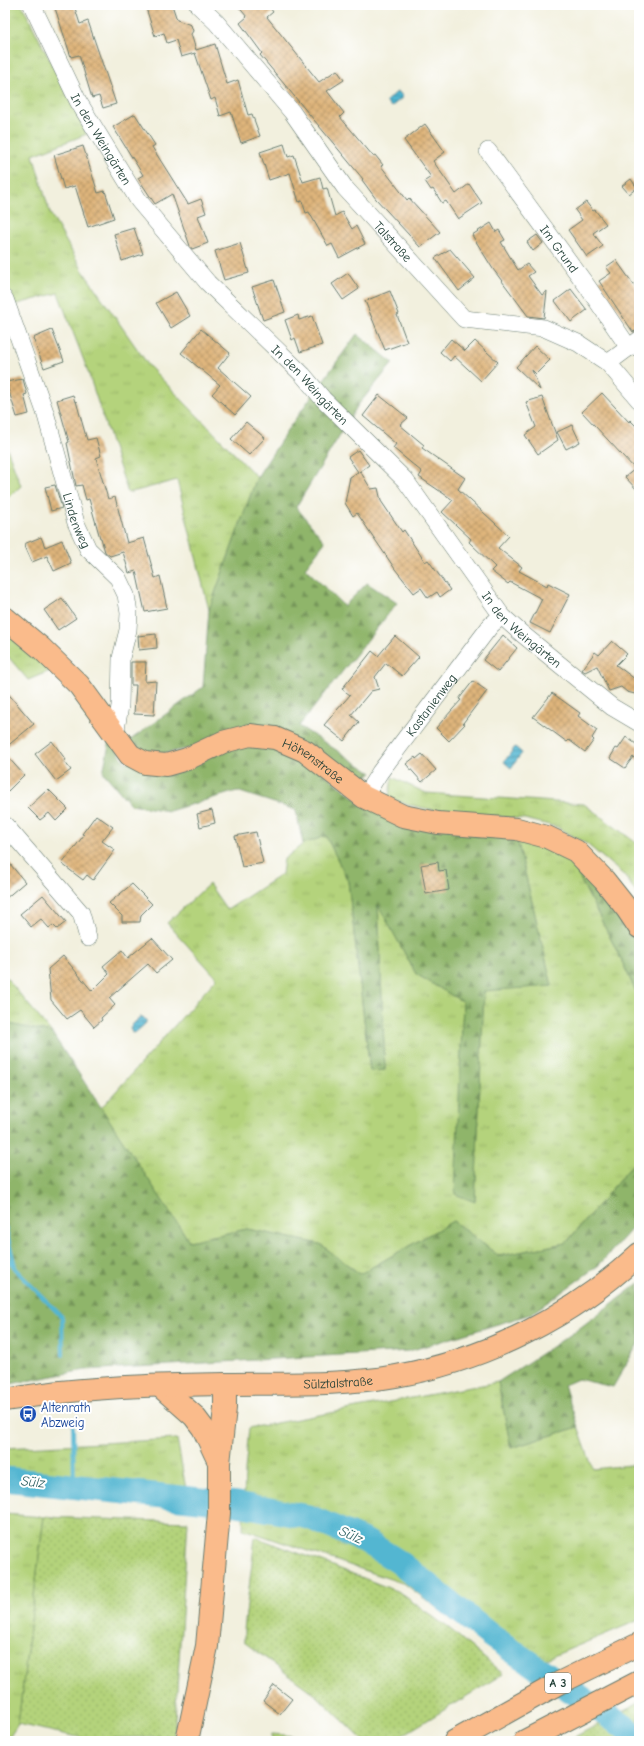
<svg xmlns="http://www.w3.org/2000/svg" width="644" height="1746" font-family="'Comic Neue',sans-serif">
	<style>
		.grass { fill: url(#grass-tufts); stroke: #6a8858 }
		.forest { fill: url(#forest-firs); stroke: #577950 }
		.park { fill: url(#park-dots); stroke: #6a8858 }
		.water { fill: url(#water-rules); stroke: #397a82 }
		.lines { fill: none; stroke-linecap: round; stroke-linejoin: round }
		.stream { stroke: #53b6d1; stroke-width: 4 }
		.river { stroke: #53b6d1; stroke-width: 25 }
		.building { fill: url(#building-cross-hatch) }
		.minor-casing { stroke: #697c70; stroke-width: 18 }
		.major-casing { stroke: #697c70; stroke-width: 24 }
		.highway-casing { stroke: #697c70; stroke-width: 24 }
		.minor { stroke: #fff; stroke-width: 17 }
		.major { stroke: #fabb8b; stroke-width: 22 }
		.highway { stroke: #fabb8b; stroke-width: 22 }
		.labels { text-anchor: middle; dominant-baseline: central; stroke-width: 4; stroke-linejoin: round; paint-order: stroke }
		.shield { fill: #fff; stroke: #627771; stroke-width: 1 }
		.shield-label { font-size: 12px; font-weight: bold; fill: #1f3d34 }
		.street-label { font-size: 13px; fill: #1f3d34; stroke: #fff }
		.transit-label { font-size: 13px; fill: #164399; stroke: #fff; text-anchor: start }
		.water-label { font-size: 14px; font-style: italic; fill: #2f6163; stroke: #fff }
	</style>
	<defs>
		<pattern id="grass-tufts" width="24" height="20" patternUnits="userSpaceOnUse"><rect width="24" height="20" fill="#b4d37b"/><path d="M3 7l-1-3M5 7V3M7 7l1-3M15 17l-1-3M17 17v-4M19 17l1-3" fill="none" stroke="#9ab66b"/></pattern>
		<pattern id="forest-firs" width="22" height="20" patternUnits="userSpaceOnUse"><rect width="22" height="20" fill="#8fb56b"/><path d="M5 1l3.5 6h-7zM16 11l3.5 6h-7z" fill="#749459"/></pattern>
		<pattern id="park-dots" width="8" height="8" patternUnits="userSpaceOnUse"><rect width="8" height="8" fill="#b4d37b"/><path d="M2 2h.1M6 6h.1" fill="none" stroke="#9ab66b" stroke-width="1.8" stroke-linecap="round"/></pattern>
		<pattern id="water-rules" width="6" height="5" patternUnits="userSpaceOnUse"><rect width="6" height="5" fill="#53b6d1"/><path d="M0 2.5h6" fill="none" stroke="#4495aa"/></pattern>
		<pattern id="building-cross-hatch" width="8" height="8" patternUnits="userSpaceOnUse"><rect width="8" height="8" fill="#dfb57c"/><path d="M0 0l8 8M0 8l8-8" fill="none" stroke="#b49466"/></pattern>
	</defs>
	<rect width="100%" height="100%" fill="#fff"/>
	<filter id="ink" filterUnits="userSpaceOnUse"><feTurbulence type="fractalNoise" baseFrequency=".025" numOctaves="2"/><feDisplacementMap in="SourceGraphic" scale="8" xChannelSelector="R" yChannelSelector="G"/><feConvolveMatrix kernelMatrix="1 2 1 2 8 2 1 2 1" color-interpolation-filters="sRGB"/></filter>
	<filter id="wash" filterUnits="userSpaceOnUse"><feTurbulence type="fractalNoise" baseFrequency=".012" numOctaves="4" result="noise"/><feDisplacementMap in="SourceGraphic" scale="16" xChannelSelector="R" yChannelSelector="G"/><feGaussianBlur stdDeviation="0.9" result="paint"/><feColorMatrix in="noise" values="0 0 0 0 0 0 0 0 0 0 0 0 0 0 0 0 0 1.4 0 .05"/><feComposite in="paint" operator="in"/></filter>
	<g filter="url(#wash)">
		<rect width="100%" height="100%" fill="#f2f0de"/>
		<path class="grass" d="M 5,5 L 22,5 L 87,134 L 33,155 L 50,213 L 83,271 L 149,366 L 257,477 L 209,610 L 177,480 L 128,493 L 86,366 L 58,293 L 14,305 L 5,280 Z
			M 5,443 L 21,486 L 5,500 Z
			M 5,629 L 50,671 L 28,680 L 5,653 Z
			M 392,777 L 426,793 L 584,804 L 639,845 L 639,863 L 635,874 L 639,878 L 639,897 L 625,876 L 587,844 L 557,827 L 525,819 L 446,812 L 408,805 L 389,797 Z
			M 326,836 L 348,881 L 370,1071 L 385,1070 L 378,904 L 416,974 L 463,1002 L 456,1194 L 475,1201 L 484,990 L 552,986 L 517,839 L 568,855 L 618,953 L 639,998 L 639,1157 L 566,1243 L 499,1256 L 453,1221 L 360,1274 L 320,1244 L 247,1229 L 189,1241 L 101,1108 L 217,978 L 167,923 L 209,884 L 227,910 L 282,874 L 284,859 L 303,844 Z
			M 5,976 L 52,1033 L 5,1023 Z
			M 498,1382 L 511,1448 L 578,1427 L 593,1469 L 639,1464 L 639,1620 L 520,1670 L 405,1584 L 243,1529 L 245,1471 L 249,1428 Z
			M 177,1439 L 186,1489 L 5,1483 L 5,1448 Z
			M 5,1514 L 44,1517 L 18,1724 L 7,1741 L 5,1741 Z"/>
		<path class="forest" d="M 357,334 L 393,363 L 358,405 L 296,507 L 325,542 L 305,568 L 344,606 L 367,583 L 397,603 L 299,726 L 372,773 L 361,781 L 279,732 L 148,756 L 129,741 L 203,687 L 209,610 L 257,477 L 293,422 Z
			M 110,740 L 125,762 L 229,746 L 273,746 L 304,758 L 364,805 L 517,839 L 552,986 L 484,991 L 475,1202 L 455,1194 L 463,1002 L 416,974 L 378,905 L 385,1070 L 370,1071 L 348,881 L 326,836 L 303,844 L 296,810 L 237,791 L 169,811 L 131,805 L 103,772 Z
			M 568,855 L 621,910 L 639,944 L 639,998 L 618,953 Z
			M 5,1023 L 52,1033 L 189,1241 L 247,1229 L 320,1244 L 360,1274 L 453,1221 L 499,1256 L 566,1243 L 639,1157 L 639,1221 L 599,1265 L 531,1314 L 409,1351 L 85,1370 L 5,1385 Z
			M 639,1283 L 639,1342 L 613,1387 L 578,1379 L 564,1385 L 578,1427 L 511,1448 L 498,1382 L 573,1333 Z"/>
		<path class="park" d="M 44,1517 L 188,1522 L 174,1736 L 87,1739 L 18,1724 Z
			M 255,1537 L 328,1564 L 399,1592 L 450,1629 L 503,1674 L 403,1735 L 389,1741 L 364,1741 L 317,1696 L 244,1642 L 244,1630 Z
			M 639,1703 L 639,1741 L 573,1741 L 576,1736 Z
			M 272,1734 L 296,1736 L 297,1741 L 271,1741 Z"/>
		<path class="water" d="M 398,91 L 403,97 L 391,107 L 386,101 Z
			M 515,747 L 522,753 L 511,768 L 504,762 Z
			M 140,1017 L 143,1017 L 146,1020 L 146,1023 L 136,1032 L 132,1033 L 130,1027 Z"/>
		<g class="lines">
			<path class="stream" d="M 5,1227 L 16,1270 L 62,1317 L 63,1355
				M 5,1256 L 15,1268
				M 73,1427 L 74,1487"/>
			<path class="river" d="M 5,1479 L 237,1504 L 309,1517 L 367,1542 L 399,1562 L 491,1636 L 639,1737"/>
		</g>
		<g id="blocks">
			<path class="building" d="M 54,5 L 74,5 L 80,24 L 88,21 L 116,104 L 103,108 L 99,96 L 92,98 L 79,55 L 71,57 Z
				M 145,5 L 172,5 L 177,20 L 191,25 L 193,31 L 191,34 L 196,50 L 215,44 L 227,84 L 238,80 L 248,115 L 252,114 L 260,136 L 241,143 L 231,112 L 220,116 L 215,98 L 211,100 L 195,53 L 181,57 L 176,40 L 167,43 L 164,33 L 155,36 Z
				M 237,5 L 268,5 L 273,12 L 267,17 L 319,82 L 337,70 L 344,80 L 327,91 L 344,113 L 340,117 L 373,156 L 375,155 L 383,165 L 381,166 L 407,200 L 409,198 L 440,232 L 420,247 L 376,199 L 362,180 L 363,179 L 260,55 L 262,53 L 240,23 L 247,17 Z
				M 135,114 L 155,145 L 152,147 L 188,204 L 201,199 L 206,213 L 198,216 L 208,243 L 192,249 L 190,246 L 172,194 L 155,204 L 138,178 L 143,175 L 113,127 Z
				M 425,124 L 445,152 L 433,161 L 456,194 L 469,184 L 482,203 L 458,219 L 446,201 L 442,203 L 433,189 L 431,190 L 425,181 L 431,177 L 404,140 Z
				M 284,144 L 288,157 L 294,155 L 303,182 L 320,177 L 323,189 L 327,188 L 335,216 L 342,212 L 352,229 L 356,226 L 365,244 L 339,258 L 332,244 L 328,246 L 309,212 L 306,213 L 302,201 L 299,202 L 290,173 L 269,180 L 260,152 Z
				M 83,146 L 98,193 L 105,191 L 114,218 L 88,227 L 75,186 L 64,189 L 54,155 Z
				M 631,179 L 637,188 L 629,194 L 622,186 Z
				M 586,202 L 593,211 L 595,210 L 606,224 L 593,233 L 603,246 L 587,257 L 568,230 L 582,220 L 575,210 Z
				M 491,223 L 496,232 L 499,230 L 505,240 L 501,242 L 518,270 L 527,264 L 534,272 L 528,276 L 542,295 L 547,291 L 544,318 L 528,316 L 493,269 L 472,235 Z
				M 134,228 L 143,254 L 122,261 L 114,234 Z
				M 537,235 L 543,243 L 533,251 L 527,242 Z
				M 240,243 L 249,273 L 224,280 L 215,251 Z
				M 450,249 L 475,278 L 459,291 L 435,258 Z
				M 616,260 L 639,292 L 639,330 L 633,332 L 599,281 L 611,273 L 606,267 Z
				M 348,273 L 359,289 L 343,300 L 332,284 Z
				M 274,280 L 285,312 L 263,320 L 252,287 Z
				M 571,289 L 587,310 L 571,322 L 555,301 Z
				M 390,291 L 399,314 L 397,315 L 407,342 L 385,350 L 365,301 Z
				M 176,292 L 190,316 L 171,328 L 156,303 Z
				M 298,315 L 299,320 L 312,316 L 322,345 L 300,352 L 295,338 L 292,340 L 285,320 Z
				M 201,329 L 230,353 L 218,368 L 251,397 L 235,415 L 212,394 L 220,385 L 181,353 Z
				M 52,330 L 64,361 L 44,368 L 33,338 Z
				M 451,339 L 465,351 L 475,341 L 498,362 L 481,381 L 454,356 L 450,361 L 440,352 Z
				M 535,346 L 550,360 L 536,374 L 532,370 L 540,390 L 516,367 Z
				M 23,379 L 27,394 L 24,395 L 29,414 L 17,417 L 6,382 Z
				M 602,393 L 629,422 L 630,420 L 639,429 L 639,492 L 625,477 L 635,469 L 582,412 Z
				M 73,395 L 75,402 L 76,401 L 87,440 L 96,438 L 101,456 L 96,458 L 108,499 L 115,497 L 127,543 L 144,538 L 155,578 L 160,576 L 167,608 L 145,612 L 136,571 L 129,573 L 123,552 L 110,556 L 105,552 L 101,538 L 100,538 L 89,499 L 86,500 L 82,485 L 76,486 L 67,443 L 69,442 L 57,400 Z
				M 379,395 L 408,418 L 400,425 L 424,445 L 422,448 L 465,478 L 458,489 L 509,536 L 498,548 L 522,567 L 519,571 L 547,586 L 548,583 L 570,594 L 550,633 L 530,623 L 542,599 L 510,582 L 508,584 L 491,571 L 495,567 L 469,542 L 471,539 L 442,512 L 453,500 L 419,477 L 422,472 L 393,448 L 396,444 L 363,416 Z
				M 542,397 L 558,440 L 538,454 L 525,435 L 536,427 L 526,402 Z
				M 246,422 L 265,438 L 249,455 L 231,439 Z
				M 572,425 L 580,442 L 566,449 L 557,432 Z
				M 358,450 L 369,465 L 359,472 L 360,471 L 371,489 L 378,488 L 381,501 L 402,532 L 404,530 L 425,562 L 428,560 L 450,590 L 440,597 L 437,592 L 428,598 L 421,588 L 414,593 L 395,569 L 357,513 L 353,516 L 345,503 L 350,477 L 358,472 L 348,457 Z
				M 55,485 L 62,508 L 51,511 L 45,487 Z
				M 41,537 L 45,547 L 62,540 L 71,563 L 54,571 L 47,556 L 32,562 L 24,544 Z
				M 62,598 L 76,618 L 58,630 L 44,610 Z
				M 156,634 L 157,648 L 139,650 L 138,636 Z
				M 503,635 L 517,648 L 498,672 L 483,660 Z
				M 395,636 L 419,657 L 402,676 L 386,663 L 375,677 L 379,689 L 371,691 L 351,715 L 359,722 L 344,741 L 324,725 L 350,695 L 342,689 L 372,651 L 378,656 Z
				M 612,641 L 627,654 L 616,665 L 639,682 L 639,695 L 627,692 L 621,687 L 609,691 L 597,666 L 585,672 L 582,670 L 595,652 L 599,655 Z
				M 131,662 L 146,662 L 145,682 L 156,681 L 154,715 L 134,714 L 136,685 L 131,685 Z
				M 473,681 L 487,691 L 463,723 L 465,724 L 449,741 L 436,728 L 461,700 L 459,699 Z
				M 5,690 L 34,724 L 5,748 Z
				M 552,693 L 580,713 L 578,716 L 597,730 L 592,738 L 594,740 L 585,752 L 569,740 L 567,742 L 533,717 Z
				M 626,737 L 639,746 L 639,761 L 633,757 L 625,768 L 610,758 L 616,748 L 618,749 Z
				M 52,741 L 66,760 L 64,761 L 71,770 L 56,781 L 35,754 Z
				M 5,754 L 24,775 L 5,794 Z
				M 422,754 L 436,770 L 422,782 L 406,764 L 415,757 L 416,759 Z
				M 48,789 L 68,809 L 56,821 L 49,813 L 40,820 L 28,808 Z
				M 212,810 L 215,823 L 200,827 L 197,814 Z
				M 96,815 L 113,827 L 102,841 L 115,850 L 93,880 L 87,875 L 83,880 L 62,864 L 84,835 L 82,834 Z
				M 256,832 L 263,863 L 242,867 L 235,836 Z
				M 5,858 L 25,882 L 5,899 Z
				M 438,862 L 439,871 L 446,870 L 449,890 L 426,894 L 421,865 Z
				M 132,884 L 152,904 L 141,915 L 140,922 L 122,922 L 122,916 L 109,903 Z
				M 43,895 L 66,922 L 57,929 L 53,925 L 49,928 L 41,919 L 31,927 L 20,914 Z
				M 152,938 L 172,960 L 156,973 L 148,964 L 109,998 L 115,1005 L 101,1018 L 102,1020 L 94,1027 L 80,1010 L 67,1019 L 51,1000 L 48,969 L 63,956 L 92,991 L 109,974 L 103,966 L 122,950 L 128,958 Z
				M 274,1685 L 292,1699 L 280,1714 L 263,1701 Z"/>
		</g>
	</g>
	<g filter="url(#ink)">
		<use href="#blocks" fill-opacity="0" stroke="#697c70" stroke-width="1"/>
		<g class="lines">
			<g class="minor-casing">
				<g id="minor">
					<path id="s1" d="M 32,5 L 78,101 L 139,201 L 208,283 L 303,375 L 323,399 L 405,480 L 502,616 L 521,633 L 612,707 L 639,723"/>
					<path id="s2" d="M 198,5 L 216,22 L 292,112 L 345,188 L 464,319 L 544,328 L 578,343 L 608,363 L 639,400"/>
					<path id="s3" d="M 488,151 L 587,286 L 629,348"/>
					<path id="s4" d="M 5,299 L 45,412 L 76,523 L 88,549 L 118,578 L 126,595 L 129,613 L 128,630 L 121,658 L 120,706 L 115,735"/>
					<path d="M 608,363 L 639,340"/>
					<path id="s5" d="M 364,797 L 380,772 L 491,625 L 502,616"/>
					<path d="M 5,825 L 81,913 L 88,938"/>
				</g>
			</g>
			<g class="major-casing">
				<g id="major">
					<path id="s6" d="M 5,618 L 41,648 L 79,685 L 130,755 L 145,763 L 166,765 L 187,759 L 223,742 L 250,735 L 275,738 L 305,751 L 364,797 L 403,816 L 438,823 L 517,829 L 547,837 L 576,851 L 604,880 L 627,909 L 639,927"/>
					<path d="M 160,1386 L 194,1416 L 203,1428 L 219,1462"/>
					<path id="s7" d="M 5,1400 C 24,1397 43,1394 61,1392 C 116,1386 171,1385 226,1384 C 282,1383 341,1386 396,1376 C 486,1360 573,1316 639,1254"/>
					<path d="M 187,1741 L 207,1646 L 219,1513 L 219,1463 L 225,1408 L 225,1384"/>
				</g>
			</g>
			<g class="highway-casing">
				<path id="highway" d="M 455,1741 L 559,1683 L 639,1644
					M 525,1741 L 639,1682"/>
			</g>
			<use href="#minor" class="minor"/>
			<use href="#major" class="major"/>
			<use href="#highway" class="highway"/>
		</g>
	</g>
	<defs>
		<g id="bus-disc" transform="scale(0.9)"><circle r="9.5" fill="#1a4fb4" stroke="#fff"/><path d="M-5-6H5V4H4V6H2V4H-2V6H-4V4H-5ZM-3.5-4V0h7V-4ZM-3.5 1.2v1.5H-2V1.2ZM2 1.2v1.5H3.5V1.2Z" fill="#fff"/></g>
	</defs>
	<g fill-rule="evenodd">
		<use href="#bus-disc" x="28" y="1414"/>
	</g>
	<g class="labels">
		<rect class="shield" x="545" y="1673" width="26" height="20" rx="3"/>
		<g class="shield-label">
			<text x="558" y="1683">A 3</text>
		</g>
		<g class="street-label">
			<text stroke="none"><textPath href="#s1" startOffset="151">In den Weingärten</textPath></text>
			<text stroke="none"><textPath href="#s2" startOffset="307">Talstraße</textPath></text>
			<text stroke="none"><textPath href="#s3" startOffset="121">Im Grund</textPath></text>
			<text stroke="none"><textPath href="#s1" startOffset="475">In den Weingärten</textPath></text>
			<text stroke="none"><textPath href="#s4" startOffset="233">Lindenweg</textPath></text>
			<text stroke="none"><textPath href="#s1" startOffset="800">In den Weingärten</textPath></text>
			<text stroke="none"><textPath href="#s5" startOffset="114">Kastanienweg</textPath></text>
			<text stroke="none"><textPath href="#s6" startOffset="384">Höhenstraße</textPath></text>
			<text stroke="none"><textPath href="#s7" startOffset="334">Sülztalstraße</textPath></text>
		</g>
		<g class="transit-label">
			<text x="41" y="1407">Altenrath<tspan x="41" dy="15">Abzweig</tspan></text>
		</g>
		<g class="water-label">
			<text transform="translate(33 1482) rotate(6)">Sülz</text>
			<text transform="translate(351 1535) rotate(24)">Sülz</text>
		</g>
	</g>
	<rect width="644" height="1746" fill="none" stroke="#fff" stroke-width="20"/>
</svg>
